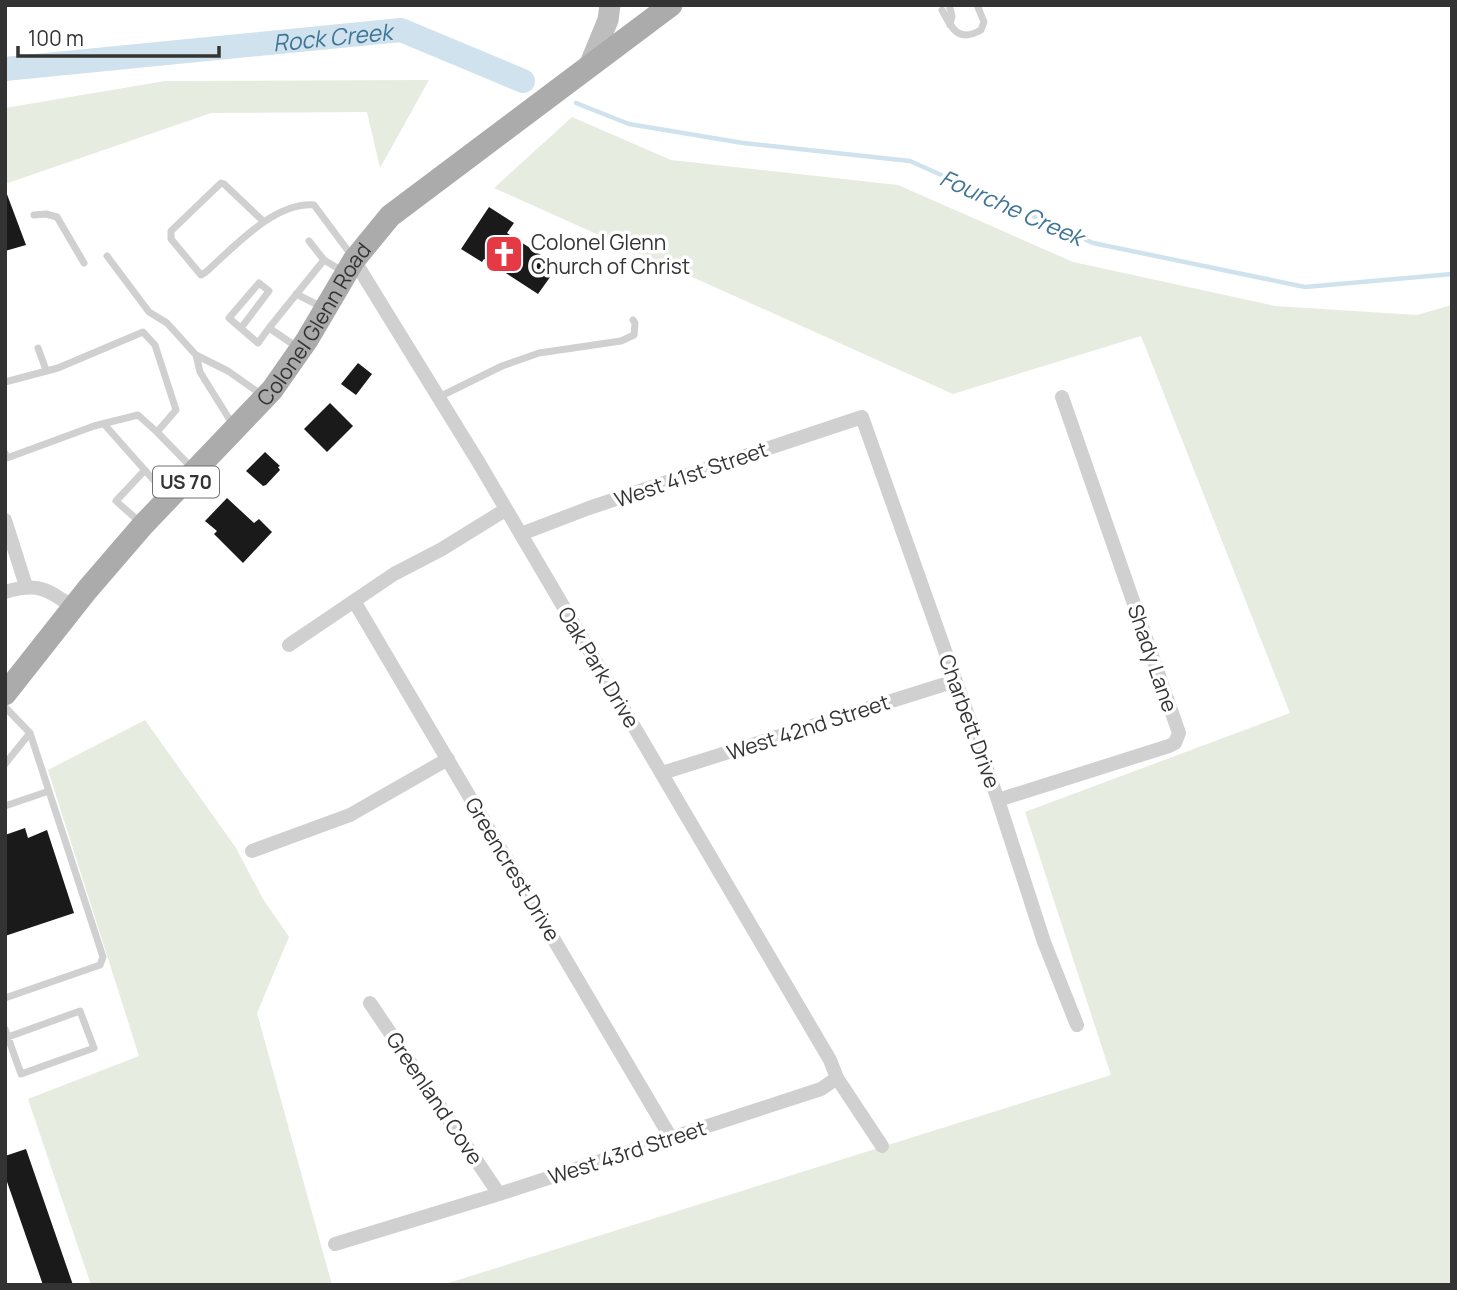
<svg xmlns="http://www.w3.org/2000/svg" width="1457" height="1290" font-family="Manrope,sans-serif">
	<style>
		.green { fill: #e6ecdf }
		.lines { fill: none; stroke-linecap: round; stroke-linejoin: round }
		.stream { stroke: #cfe2ee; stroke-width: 4.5 }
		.river { stroke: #cfe2ee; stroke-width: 24 }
		.building { fill: #1a1a1a }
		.service { stroke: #d0d0d0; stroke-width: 7 }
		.minor { stroke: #d0d0d0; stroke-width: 14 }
		.secondary { stroke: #bdbdbd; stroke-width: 21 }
		.primary { stroke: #ababab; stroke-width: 23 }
		.labels { text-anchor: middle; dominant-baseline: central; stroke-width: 7; stroke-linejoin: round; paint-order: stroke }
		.shield { fill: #fff; stroke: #707070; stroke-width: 2 }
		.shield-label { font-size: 19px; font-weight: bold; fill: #333 }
		.poi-label { font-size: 21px; fill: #333; stroke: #fff; text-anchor: start }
		.street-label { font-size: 21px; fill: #333; stroke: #fff }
		.water-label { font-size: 23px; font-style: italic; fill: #3f7597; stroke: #fff }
	</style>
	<rect width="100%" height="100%" fill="#fff"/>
	<path class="green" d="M 429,80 L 380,168 L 367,112 L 211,113 L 5,184 L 5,108 L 165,81 Z
		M 572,117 L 671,160 L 898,185 L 1073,262 L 1275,306 L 1417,315 L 1452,305 L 1452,1285 L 442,1285 L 1111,1075 L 1025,812 L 1290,713 L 1141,336 L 953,394 L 494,188 Z
		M 145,720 L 236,848 L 263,899 L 289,937 L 257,1013 L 332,1285 L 91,1285 L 28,1099 L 139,1056 L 48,770 Z"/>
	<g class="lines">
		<path class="stream" d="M 576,103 L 629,124 L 743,143 L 910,161 L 1093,243 L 1305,287 L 1452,274"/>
		<path class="river" id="s1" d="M 5,69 L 401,30 L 523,81"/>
	</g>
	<path class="building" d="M 5,189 L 26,245 L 5,251 Z
		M 489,207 L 514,223 L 507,233 L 558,266 L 538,294 L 484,259 L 482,262 L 461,249 Z
		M 358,363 L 372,374 L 356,395 L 341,384 Z
		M 330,403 L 353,426 L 327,452 L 304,429 Z
		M 265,452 L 280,466 L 278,467 L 280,470 L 266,485 L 263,486 L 246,471 Z
		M 227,498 L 254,523 L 259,519 L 272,532 L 243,563 L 214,534 L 217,531 L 205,521 Z
		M 25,828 L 28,838 L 47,830 L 74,913 L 5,936 L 5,835 Z
		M 26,1149 L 73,1285 L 43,1285 L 5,1176 L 5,1156 Z"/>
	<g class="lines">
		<path class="service" d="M 949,5 L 952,16 L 950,25
			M 942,10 C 952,29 958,43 981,30 L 984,22 L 977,5
			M 34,215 L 46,214 L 57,217 L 84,263
			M 263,221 L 224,184 L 221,183 L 171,231 L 171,239 L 201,275 L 206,272 C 234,247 274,202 314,205 L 352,256
			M 107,256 L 149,312 L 167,323 L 196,355 L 228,371 L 262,395
			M 324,260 L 344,272
			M 296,294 L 324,308
			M 241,328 L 269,291 L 259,283 L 229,318 L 258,343 L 269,328
			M 297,347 L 269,328 L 324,260 L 309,241
			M 38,348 L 46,370
			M 196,355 L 200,372 L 233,425
			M 5,382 L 58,368 L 143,332 L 155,345 L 176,410 L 157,432 L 193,469
			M 439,397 L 502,366 L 539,353 L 621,341 L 634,335 L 635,323 L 633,320
			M 104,424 L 166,494
			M 5,453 L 7,458 L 94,426 L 138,415 L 157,432
			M 142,524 L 116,501 L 145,470
			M 5,707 L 30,733 L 103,957 L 100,965 L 5,998
			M 5,764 L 30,733
			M 5,806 L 49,791
			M 5,1029 L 21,1074 L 94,1048 L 80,1011 L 8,1037"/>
		<path class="minor" d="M 354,260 L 479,463 L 830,1060 L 837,1078 L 882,1146
			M 5,520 L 26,586
			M 521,534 L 589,508 L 862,417 L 998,800 L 1044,942 L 1077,1025
			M 5,592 C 38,582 47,589 74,608
			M 354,601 L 671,1138
			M 289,645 L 394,574 L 442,549 L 505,510
			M 662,773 L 955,681
			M 998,800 L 1169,746 L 1175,743 L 1179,733 L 1062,397
			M 252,851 L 350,815 L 448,759
			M 370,1003 L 499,1194
			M 335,1244 L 499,1194 L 821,1089 L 837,1078"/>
		<path class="secondary" d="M 589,66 L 608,20 L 610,5"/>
		<path class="primary" id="s2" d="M 5,694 L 87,590 L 143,525 L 272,390 L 307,340 L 354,260 L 390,216 L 671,5"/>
	</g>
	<defs>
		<g id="church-square" transform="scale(2.0125)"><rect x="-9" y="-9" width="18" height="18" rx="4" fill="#e63946" stroke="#fff"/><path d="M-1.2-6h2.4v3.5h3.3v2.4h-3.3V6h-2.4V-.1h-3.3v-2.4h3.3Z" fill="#fff"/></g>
	</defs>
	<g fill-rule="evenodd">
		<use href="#church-square" x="504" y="254"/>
	</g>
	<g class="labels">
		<rect class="shield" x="153" y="466.5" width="66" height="31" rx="5"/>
		<g class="shield-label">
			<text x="186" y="482">US 70</text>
		</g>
		<g class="poi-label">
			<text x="531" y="242">Colonel Glenn<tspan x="531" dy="24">Church of Christ</tspan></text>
		</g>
		<g class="street-label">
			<text stroke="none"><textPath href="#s2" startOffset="483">Colonel Glenn Road</textPath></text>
			<text transform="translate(691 474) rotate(-19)">West 41st Street</text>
			<text transform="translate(1153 658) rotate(71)">Shady Lane</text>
			<text transform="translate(599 667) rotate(59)">Oak Park Drive</text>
			<text transform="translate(970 721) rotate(70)">Charbett Drive</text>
			<text transform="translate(808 727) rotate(-18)">West 42nd Street</text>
			<text transform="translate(513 869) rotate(59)">Greencrest Drive</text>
			<text transform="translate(435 1098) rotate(56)">Greenland Cove</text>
			<text transform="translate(627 1152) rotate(-18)">West 43rd Street</text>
		</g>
		<g class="water-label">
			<text stroke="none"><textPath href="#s1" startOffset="329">Rock Creek</textPath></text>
			<text transform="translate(1012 207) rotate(24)">Fourche Creek</text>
		</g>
	</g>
	<rect width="1457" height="1290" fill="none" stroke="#333333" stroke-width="14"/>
	<path d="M18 46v10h201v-10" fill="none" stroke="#333333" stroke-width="3.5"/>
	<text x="28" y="46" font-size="21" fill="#333333" stroke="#ffffff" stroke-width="5" paint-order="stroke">100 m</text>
</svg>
